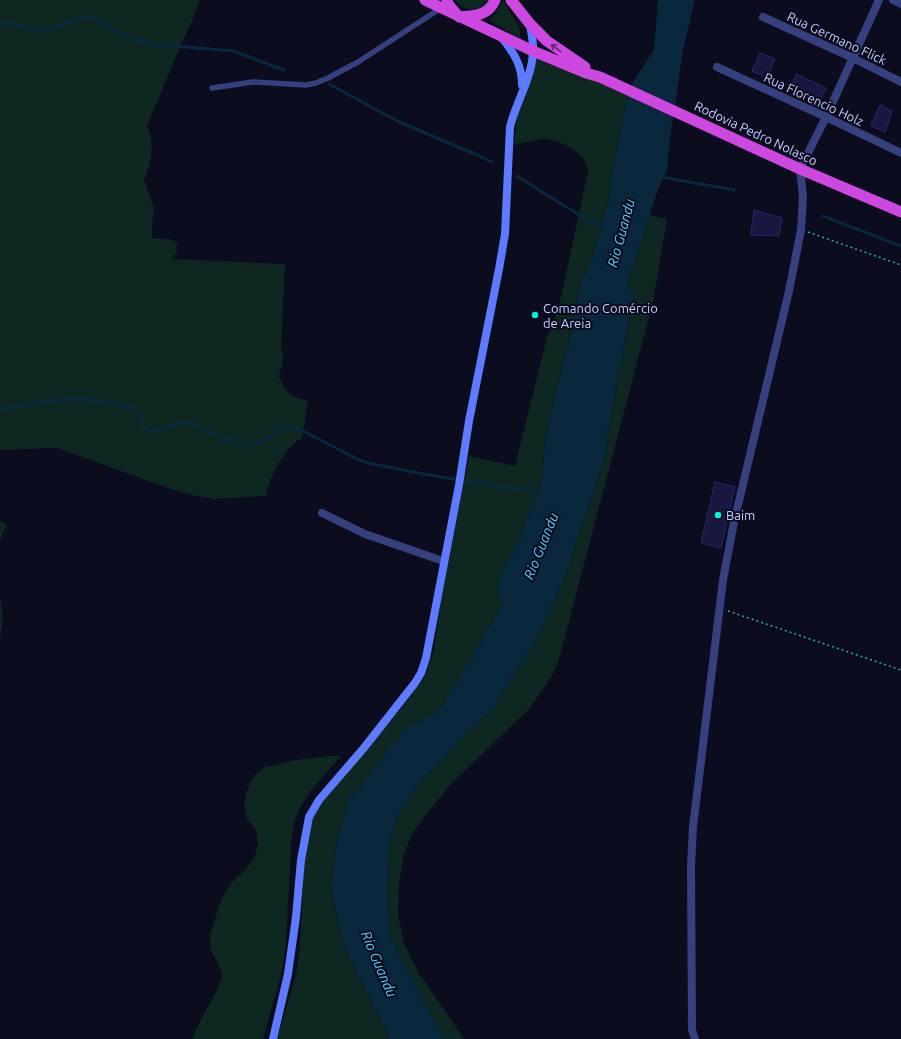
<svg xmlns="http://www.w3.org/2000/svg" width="901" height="1039" font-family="Ubuntu,sans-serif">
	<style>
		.green { fill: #0e2721 }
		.water { fill: #09283e }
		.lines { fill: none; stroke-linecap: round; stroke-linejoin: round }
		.stream { stroke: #09283e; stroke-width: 3 }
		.building { fill: #17173f; stroke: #28286c }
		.path { stroke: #29b18d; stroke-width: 1.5; stroke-dasharray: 2 3; stroke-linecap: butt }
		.service { stroke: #34417e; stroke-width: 5.5 }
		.minor { stroke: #34417e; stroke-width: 8 }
		.secondary { stroke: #5e7bff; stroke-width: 8 }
		.trunk { stroke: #cc48e1; stroke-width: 11 }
		.oneway { stroke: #622775 }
		.poi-dot { fill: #00f2d9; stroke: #0b0c1d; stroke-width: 1.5 }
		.labels { text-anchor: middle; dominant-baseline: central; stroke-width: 4; stroke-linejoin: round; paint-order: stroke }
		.street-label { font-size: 13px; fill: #c7ccff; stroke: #0b0c1d }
		.poi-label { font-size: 13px; fill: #c7ccff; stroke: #0b0c1d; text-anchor: start }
		.water-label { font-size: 14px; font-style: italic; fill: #55d3ff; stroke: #0b0c1d }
	</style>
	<rect width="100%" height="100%" fill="#0b0c1d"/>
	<path class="green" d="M 0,0 L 200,0 L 192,21 L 183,40 L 147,126 C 155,146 152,160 144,180 L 154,208 L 152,225 L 152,238 L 170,239 L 177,243 L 177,252 L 172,259 L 285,264 L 281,349 L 284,355 L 279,377 C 287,393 290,398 308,400 L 302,439 C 287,442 267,482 266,496 L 213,499 L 192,495 L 168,488 L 57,448 L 0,450 Z
		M 455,0 L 488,0 C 480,12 464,13 455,0 Z
		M 503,0 L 519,27 L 521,39 L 489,20 L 497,12 Z
		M 536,57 L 584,75 L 629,95 L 624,111 L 612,170 L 611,191 L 590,266 L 582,280 L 575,306 L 574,323 L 550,415 L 540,485 L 518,543 L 503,569 L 503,603 L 473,656 L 439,710 L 423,720 L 364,782 L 348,801 L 344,814 L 336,845 L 331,889 L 344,947 L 390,1039 L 277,1039 L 296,975 L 300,945 L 306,833 L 313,813 L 407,701 L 422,681 L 427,671 L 434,650 L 440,607 L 469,456 L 515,466 L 547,337 L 558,310 L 588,172 C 587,168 586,163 584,159 C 576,149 556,138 542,139 C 533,140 523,143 514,145 L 517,115 L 527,92 Z
		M 649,215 L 667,219 L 653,302 L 558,663 L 552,676 L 530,708 L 451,784 L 429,811 L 412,834 L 404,854 L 399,883 L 398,914 L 404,943 L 419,973 L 464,1039 L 445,1039 L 439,1030 L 389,934 L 387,884 L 389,845 L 397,818 L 409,798 L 424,778 L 469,730 L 491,711 L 535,643 L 569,568 L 577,537 L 594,493 L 608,442 L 607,435 L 634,295 L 627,284 Z
		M 0,521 L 7,524 L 0,541 Z
		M 0,597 C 3,612 4,624 0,638 Z
		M 331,756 L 341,756 C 320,780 299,799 292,832 L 286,943 L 282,971 L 263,1039 L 192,1039 L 203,1015 L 217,990 L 222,976 L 218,963 L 211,950 L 210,936 L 219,905 L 225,892 L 234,880 L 245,870 L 254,858 L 258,844 L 256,830 L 247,819 L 244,805 L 247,790 L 254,776 L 265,767 L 280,764 L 295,760 Z"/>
	<path class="water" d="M 658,0 L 695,0 L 683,50 L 669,146 L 667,170 L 657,192 L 627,284 L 634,294 L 607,435 L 608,442 L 594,493 L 577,537 L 569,568 L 535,643 L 491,711 L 469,730 L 424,778 L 409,798 L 397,818 L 389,845 L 387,884 L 389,934 L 439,1030 L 445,1039 L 390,1039 L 344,947 L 331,889 L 336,845 L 344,814 L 348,801 L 364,782 L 403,731 L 439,710 L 473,656 L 503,603 L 498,594 L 503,569 L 518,543 L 540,485 L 550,415 L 574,323 L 575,306 L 582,280 L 590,266 L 611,191 L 612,170 L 624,111 L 633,82 L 654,50 Z"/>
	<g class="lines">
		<path class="stream" d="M 0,22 L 9,23 L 34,30 L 52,29 L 82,17 L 93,18 L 116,32 L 151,44 L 233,51 L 284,70
			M 329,84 L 399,122 L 475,154 L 492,162
			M 517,176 C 539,190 562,205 585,218 C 592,221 597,225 604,228
			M 661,177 L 734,190
			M 823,216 L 901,246
			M 0,410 C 42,401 79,394 121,405 C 127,406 133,407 139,410 L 141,412 L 143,427 L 145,429 L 152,432 L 181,422 L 192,424 L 239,444 L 251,445 L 262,443 L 282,428 L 290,427 L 303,431 L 359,460 L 369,463 L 423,474 L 540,493"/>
	</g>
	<path class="building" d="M 760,53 L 775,59 L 767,78 L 752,71 Z
		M 796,74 L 826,88 L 818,103 L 790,89 Z
		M 880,105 L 892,111 L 885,132 L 871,126 Z
		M 754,210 L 782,218 L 779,236 L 751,235 Z
		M 715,482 L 735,487 L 721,548 L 701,543 Z"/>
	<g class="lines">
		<path class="path" d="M 808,232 L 901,265
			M 728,611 L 901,670"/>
		<path class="service" d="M 212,88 L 253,82 L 306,85 L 316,83 L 328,78 L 358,62 L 441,8"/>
		<path class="minor" d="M 893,0 L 901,4
			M 763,17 L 853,58 L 901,82
			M 717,67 L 826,117 L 901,153
			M 322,513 L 365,534 L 443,561
			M 695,1039 L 692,1030 L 691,867 L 693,827 L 723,580 L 734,522 L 789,291 L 801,230 L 803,197 L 800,169 L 826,117 L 879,0"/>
		<path class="secondary" d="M 502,38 C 514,53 522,65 522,85
			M 273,1039 L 288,974 L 296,917 L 301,860 L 309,817 L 319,800 L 363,749 L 415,683 L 421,673 L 426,658 L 459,485 L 469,421 L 499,269 L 505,234 L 510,127 C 516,102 532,78 533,52 C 534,43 531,33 530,24"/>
		<path class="trunk" d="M 425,0 L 533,51 L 586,73 L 600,77 L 800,169 L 901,212
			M 447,0 L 448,4 L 459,17 C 474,16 488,16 495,0
			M 511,0 L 530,24 L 547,41 L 585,67"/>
	</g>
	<defs><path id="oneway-shaft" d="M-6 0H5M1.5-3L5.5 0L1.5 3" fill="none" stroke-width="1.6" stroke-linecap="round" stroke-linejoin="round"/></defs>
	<use class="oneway" href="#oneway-shaft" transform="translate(556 48) rotate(-143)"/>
	<g class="poi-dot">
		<circle cx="535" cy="315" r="4"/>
		<circle cx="718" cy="515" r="4"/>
	</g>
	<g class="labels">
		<g class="street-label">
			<text transform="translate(837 38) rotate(25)">Rua Germano Flick</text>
			<text transform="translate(814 99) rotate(25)">Rua Florencio Holz</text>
			<text transform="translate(756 133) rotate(25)">Rodovia Pedro Nolasco</text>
		</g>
		<g class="poi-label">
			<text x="543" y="308">Comando Comércio<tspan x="543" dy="15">de Areia</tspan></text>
			<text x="726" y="515">Baim</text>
		</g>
		<g class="water-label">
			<text transform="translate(621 233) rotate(-75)">Rio Guandu</text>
			<text transform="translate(541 546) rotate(-68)">Rio Guandu</text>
			<text transform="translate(379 964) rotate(67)">Rio Guandu</text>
		</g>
	</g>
</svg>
